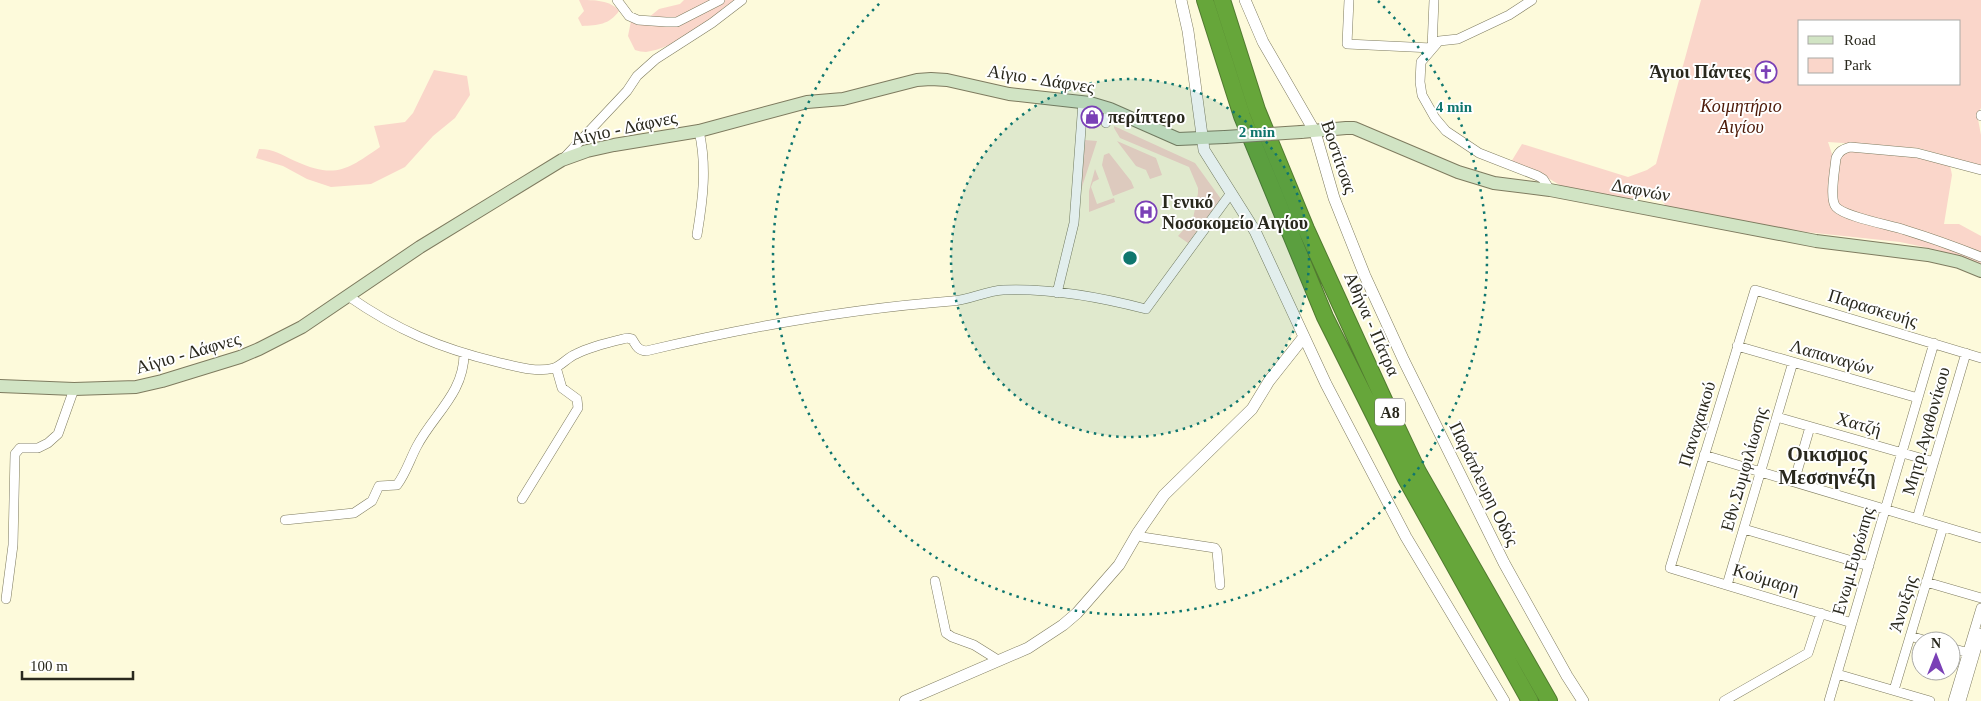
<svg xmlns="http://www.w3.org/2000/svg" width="1981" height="701" font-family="'Times New Roman',serif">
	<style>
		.green { fill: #fad6ca; fill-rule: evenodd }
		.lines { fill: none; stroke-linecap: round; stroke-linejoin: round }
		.minor-casing { stroke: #7e7b5f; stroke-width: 10 }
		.tertiary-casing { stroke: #7e7b5f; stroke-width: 12 }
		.secondary-casing { stroke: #7e7b5f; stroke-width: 14 }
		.motorway-casing { stroke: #517a30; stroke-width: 18 }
		.minor { stroke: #fff; stroke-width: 9 }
		.tertiary { stroke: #fff; stroke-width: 11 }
		.secondary { stroke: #d1e4c4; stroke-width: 12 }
		.motorway { stroke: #66a63a; stroke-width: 16 }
		.secondary-bridge-casing { stroke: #7e7b5f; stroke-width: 14; stroke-linecap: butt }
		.secondary-bridge { stroke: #d1e4c4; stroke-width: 12 }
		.ring { fill: none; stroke: #0f766e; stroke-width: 2.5; stroke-dasharray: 2.5 5 }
		.labels { text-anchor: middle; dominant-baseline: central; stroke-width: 4; stroke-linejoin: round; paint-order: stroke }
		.shield { fill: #fff; stroke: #696861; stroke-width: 1 }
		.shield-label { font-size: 16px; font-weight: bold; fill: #29281d }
		.poi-label { font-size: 18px; font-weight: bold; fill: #29281d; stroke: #fff; text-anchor: start }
		.street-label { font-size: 18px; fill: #29281d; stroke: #fff }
		.park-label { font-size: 18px; font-style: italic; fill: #4d1a08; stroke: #fff }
		.quarter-label { font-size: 20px; font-weight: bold; fill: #29281d; stroke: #fff }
		.centre { fill: #0f766e; stroke: #fff; stroke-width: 2.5 }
		.ring-label { font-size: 15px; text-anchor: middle; font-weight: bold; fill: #0f766e; stroke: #fff; stroke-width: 4; stroke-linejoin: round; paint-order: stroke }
	</style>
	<rect width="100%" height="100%" fill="#fdfadb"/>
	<path class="green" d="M 579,0 C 594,0 611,0 619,11 C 609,25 598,25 582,26 L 578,18 L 584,11 Z
		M 684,0 L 736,0 C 717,18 672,49 646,52 C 643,52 638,51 635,50 L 628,36 L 631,21 L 648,18 L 659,9 L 680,4 Z
		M 1701,0 L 1981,0 L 1981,108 L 1977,114 L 1981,135 L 1981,166 L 1918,148 L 1828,142 L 1833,157 L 1843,151 L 1916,154 L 1950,165 L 1952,175 L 1944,224 L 1959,224 L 1981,236 L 1981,264 L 1938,250 L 1900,242 L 1806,232 L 1675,210 L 1667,208 L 1661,199 L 1652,196 L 1620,199 L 1563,187 L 1538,172 L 1511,162 L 1522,144 L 1628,177 L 1647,170 L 1656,164 ZM 1800,21 L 1960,21 L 1960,84 L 1800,84 Z
		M 434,70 L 467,76 L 470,95 L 455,118 L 433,136 L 405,167 L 371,184 L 331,187 L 307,179 L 283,166 L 256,158 L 259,149 C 275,149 281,155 295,161 C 335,179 347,170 380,147 L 374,126 L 405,122 L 413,113 Z
		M 1114,126 L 1195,163 L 1221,199 L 1188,243 L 1178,236 L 1193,219 L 1198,193 L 1198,188 L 1189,167 L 1120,138 L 1114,128 Z
		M 1085,140 L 1097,141 L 1081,190 Z
		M 1117,141 L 1156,158 L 1162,175 L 1150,179 L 1146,170 L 1136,166 Z
		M 1109,153 L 1131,181 L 1134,188 L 1113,196 L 1102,165 L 1104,155 Z
		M 1095,169 L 1099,179 L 1093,182 L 1091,187 L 1097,204 L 1114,198 L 1115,202 L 1089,212 L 1089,191 Z"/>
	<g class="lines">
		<g class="minor-casing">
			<path id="minor" d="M 617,0 L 629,16 L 638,20 L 666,22 L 677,22 L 720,0
				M 1349,0 L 1347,44 L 1432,48
				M 1532,0 L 1509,15 L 1458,39 L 1439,41 L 1421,62 L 1420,82 L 1422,95 L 1435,118 L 1446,131 L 1479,153 L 1538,176 L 1543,179 L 1550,190
				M 1432,48 L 1434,0
				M 1981,115 L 1981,116
				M 1106,123 L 1110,109
				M 564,158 L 627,91 L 637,76 L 656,59 L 712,23 L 742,0
				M 1981,170 L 1917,153 L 1850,147 C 1843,149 1839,151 1836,158 C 1835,169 1829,199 1836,207 C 1845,217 1890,225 1905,230 C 1931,238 1956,247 1981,257
				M 697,235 C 703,199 707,166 699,131
				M 1057,293 L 1074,223 L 1083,102
				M 348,296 C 397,330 439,348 497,362 C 515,366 535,373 554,368 C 561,366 568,357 576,354 C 591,346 610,342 627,338 L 632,339 C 636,345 637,350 646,351 C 747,327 848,309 952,301 C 970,300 985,291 1003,290 C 1051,288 1100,297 1146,309 L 1231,193
				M 1737,346 L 1918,398
				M 1777,417 L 1934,462
				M 1704,455 L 1981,538
				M 1794,482 L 1810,427
				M 522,499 L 578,408 L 577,399 L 562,388 L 556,367
				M 1917,519 L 1966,353
				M 285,520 L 354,513 L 372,501 L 379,486 L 397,485 C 406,473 410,459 417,446 C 433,415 464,393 464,354
				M 1744,529 L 1869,566
				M 1137,534 L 1142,537 L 1215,548 L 1217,551 L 1220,585
				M 935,581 L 946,633 L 952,637 L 974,645 L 998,660
				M 1926,582 L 1981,598
				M 1727,585 L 1793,362
				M 6,599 L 13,545 L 15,454 L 20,448 L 38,448 L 48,443 L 58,434 L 74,389
				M 1852,623 L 1670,568 L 1755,290 L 1981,358
				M 1910,636 L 1927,641
				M 1951,648 L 1972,654
				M 1837,674 L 1930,701
				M 1894,690 L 1943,527
				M 1724,701 L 1808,653 L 1821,613
				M 1829,701 L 1934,343
				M 1953,701 L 1981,608
				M 1961,701 L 1981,633"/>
		</g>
		<g class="tertiary-casing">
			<path id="tertiary" d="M 1181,0 L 1188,31 L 1204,150 L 1255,231 L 1326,384 L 1406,537 L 1504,701
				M 1245,0 L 1263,42 L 1315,132 L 1334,198 L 1365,276 L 1404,361 L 1504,563 L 1567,676 L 1583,701
				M 905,701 L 1028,648 L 1063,625 L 1077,613 L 1119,565 L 1137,534 L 1164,495 L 1252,409 L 1269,381 L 1303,338"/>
		</g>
		<g class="secondary-casing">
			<path id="secondary" d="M 1301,132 L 1346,128 L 1354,128 L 1458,172 L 1494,183 L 1550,190 L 1816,241 L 1928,255 L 1959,262 L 1981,271
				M 0,386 L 74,389 L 136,387 L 162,381 L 240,357 L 259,349 L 302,327 L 420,247 L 562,160 L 587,151 L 614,145 L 699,131 L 807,102 L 843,99 L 917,80 L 931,79 L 947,80 L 1009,94 L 1090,103 L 1110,109 L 1178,139 L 1225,137"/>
		</g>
		<g class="motorway-casing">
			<path id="motorway" d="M 1205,0 L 1242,116 L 1325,317 L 1405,477 L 1530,701
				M 1222,0 L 1257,110 L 1306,229 L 1384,400 L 1418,472 L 1549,701"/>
		</g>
		<use href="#minor" class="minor"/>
		<use href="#tertiary" class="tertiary"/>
		<use href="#secondary" class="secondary"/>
		<use href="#motorway" class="motorway"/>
		<g class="secondary-bridge-casing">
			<path id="secondary-bridge" d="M 1225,137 L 1301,132"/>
		</g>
		<use href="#secondary-bridge" class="secondary-bridge"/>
	</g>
	<circle cx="1130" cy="258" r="179" fill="#0f766e" fill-opacity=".12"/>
	<g class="ring">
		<circle cx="1130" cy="258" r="179"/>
		<path d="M1378 1A357 357 0 1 1 882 1"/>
	</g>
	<defs>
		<g id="church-ring" transform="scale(1.125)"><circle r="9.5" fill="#fff" stroke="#7a40b6" stroke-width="1.5"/><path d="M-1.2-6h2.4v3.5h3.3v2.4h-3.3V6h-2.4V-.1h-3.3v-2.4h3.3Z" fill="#7a40b6"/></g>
		<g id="shop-ring" transform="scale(1.125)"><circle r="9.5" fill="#fff" stroke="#7a40b6" stroke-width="1.5"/><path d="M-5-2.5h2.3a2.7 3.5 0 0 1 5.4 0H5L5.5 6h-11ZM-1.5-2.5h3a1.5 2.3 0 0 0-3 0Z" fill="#7a40b6"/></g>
		<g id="hospital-ring" transform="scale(1.125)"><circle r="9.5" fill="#fff" stroke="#7a40b6" stroke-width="1.5"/><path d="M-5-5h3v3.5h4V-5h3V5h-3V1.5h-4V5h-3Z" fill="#7a40b6"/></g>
	</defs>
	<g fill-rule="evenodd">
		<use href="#church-ring" x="1766" y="72"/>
		<use href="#shop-ring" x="1092" y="117"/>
		<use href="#hospital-ring" x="1146" y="212"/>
	</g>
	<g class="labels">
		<rect class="shield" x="1375" y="398.5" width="30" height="27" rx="4"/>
		<g class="shield-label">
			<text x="1390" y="412">Α8</text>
		</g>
		<g class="poi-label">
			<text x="1750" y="72" text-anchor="end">Άγιοι Πάντες</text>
			<text x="1108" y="117">περίπτερο</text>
			<text x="1162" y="202">Γενικό<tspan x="1162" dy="21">Νοσοκομείο Αιγίου</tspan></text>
		</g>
		<g class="street-label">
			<text transform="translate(1041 79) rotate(9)">Αίγιο - Δάφνες</text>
			<text transform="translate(624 128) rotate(-12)">Αίγιο - Δάφνες</text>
			<text transform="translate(1339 157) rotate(71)">Βοστίτσας</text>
			<text transform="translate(1641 190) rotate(11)">Δαφνών</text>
			<text transform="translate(1873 308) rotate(17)">Παρασκευής</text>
			<text transform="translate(1372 324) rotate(66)">Αθήνα - Πάτρα</text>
			<text transform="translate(188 353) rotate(-16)">Αίγιο - Δάφνες</text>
			<text transform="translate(1832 357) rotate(16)">Λαπαναγών</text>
			<text transform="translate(1697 424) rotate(-73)">Παναχαικού</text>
			<text transform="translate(1859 424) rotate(16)">Χατζή</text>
			<text transform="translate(1926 431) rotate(-74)">Μητρ.Αγαθονίκου</text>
			<text transform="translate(1744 469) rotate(-74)">Εθν.Συμφιλίωσης</text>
			<text transform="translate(1484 484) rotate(64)">Παράπλευρη Οδός</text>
			<text transform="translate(1853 561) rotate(-74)">Ενωμ.Ευρώπης</text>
			<text transform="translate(1766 579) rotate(17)">Κούμαρη</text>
			<text transform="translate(1903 604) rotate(-73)">Άνοιξης</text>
		</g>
		<g class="park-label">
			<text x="1741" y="106">Κοιμητήριο<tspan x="1741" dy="21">Αιγίου</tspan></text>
		</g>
		<g class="quarter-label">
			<text x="1827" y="454">Οικισμος<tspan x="1827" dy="23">Μεσσηνέζη</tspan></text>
		</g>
	</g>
	<circle cx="1130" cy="258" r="8" class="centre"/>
	<g class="ring-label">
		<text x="1454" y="112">4 min</text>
		<text x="1257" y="137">2 min</text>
	</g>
	<rect x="1798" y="20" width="162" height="65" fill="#ffffff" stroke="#a9a9a5"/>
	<rect x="1808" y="36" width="25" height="8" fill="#d1e4c4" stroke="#a9a9a5"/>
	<text x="1844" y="45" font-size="15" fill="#29281d">Road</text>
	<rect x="1808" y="58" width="25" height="15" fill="#fad6ca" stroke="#a9a9a5"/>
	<text x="1844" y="70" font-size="15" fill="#29281d">Park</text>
	<g transform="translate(1936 656)"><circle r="24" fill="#ffffff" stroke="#a9a9a5"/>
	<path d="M0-4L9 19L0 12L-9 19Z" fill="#7a40b6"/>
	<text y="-8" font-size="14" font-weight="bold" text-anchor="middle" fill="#29281d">N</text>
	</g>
	<path d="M22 671v8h111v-8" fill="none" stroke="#29281d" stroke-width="2.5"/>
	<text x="30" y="671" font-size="15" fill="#29281d" stroke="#ffffff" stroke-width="4" paint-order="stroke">100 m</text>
</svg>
